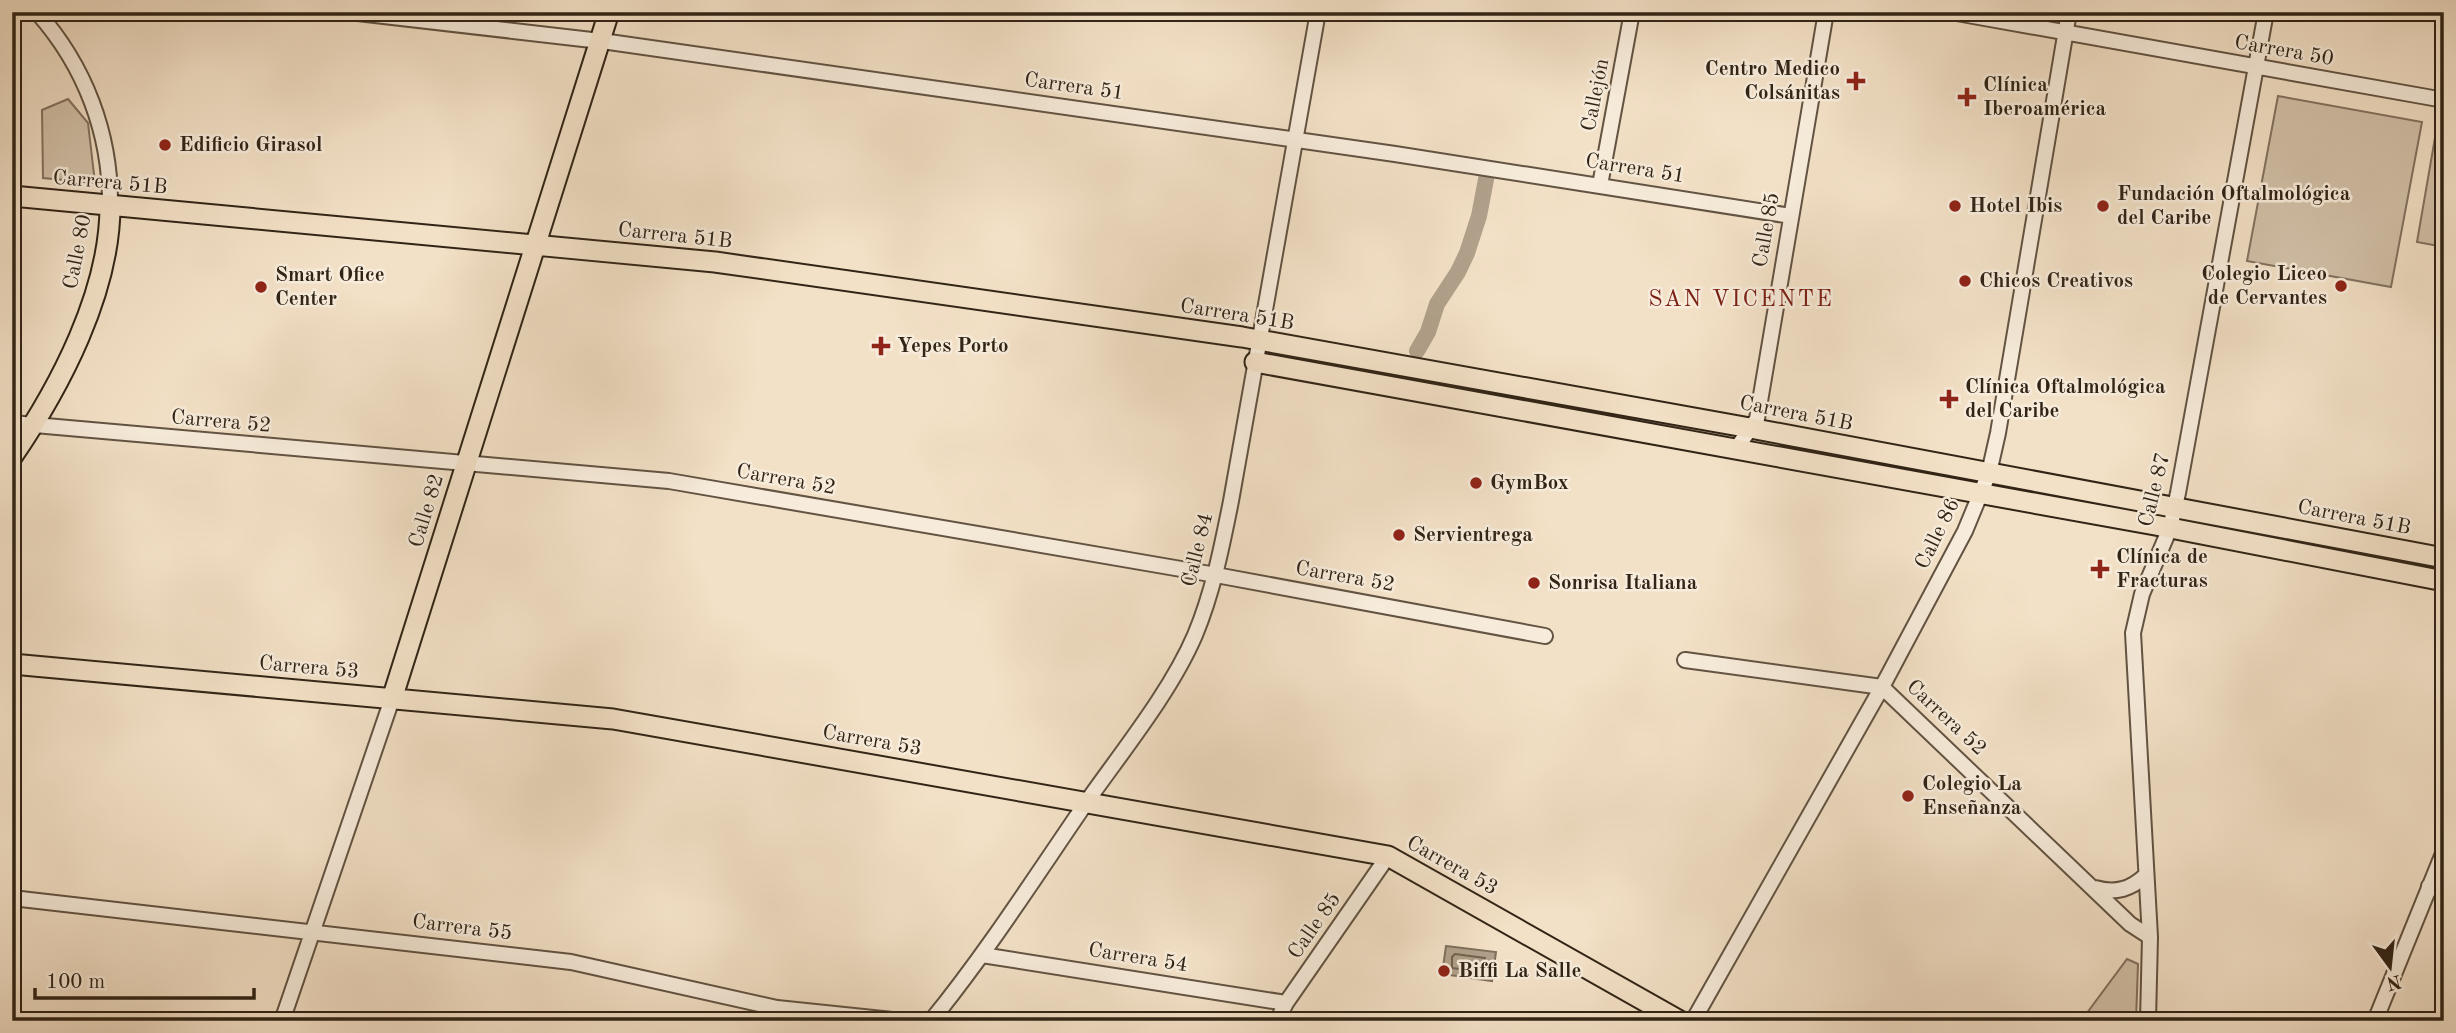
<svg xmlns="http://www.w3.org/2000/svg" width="2456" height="1033" font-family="'Old Standard TT',serif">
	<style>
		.green { fill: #d2c1a9; stroke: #827260; stroke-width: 2 }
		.water { fill: #b1a18b; stroke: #7e6f5c; stroke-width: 2 }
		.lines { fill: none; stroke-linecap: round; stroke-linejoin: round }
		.shore { stroke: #716250; stroke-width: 2 }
		.canal { stroke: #b1a18b; stroke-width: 16 }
		.minor-casing { stroke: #625342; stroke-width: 18 }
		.major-casing { stroke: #312416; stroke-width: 23 }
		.minor { stroke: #f7ecdb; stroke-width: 14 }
		.major { stroke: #f3e1c7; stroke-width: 19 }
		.poi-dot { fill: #8f2418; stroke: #f7ecdb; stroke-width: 2.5 }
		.labels { text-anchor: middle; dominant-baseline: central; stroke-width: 5; stroke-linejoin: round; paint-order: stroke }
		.street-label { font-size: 21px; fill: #312416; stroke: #f7ecdb }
		.poi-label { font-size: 21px; font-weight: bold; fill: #312416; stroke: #f7ecdb; text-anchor: start }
		.neighbourhood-label { font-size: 23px; letter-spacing: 2px; fill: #7a1f14; stroke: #f7ecdb }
	</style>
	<rect width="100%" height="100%" fill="#f3e1c7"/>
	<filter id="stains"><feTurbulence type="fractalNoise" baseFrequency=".00286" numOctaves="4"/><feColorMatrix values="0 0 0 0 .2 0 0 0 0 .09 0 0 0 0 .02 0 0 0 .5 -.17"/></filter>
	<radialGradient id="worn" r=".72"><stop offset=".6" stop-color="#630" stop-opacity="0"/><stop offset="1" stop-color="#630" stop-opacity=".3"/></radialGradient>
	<path class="green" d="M 2278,96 L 2422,122 L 2391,287 L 2247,261 Z
		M 68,99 L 88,123 L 95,183 L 43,178 L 42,110 Z
		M 2437,126 L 2444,128 L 2444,247 L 2417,242 Z
		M 2127,959 L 2138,964 L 2136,1021 L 2081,1021 Z"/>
	<path class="water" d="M 1446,946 L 1496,952 L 1492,981 L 1442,974 Z"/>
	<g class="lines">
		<path class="shore" d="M 1455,954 L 1485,958 L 1486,971 L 1483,972 L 1452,968 L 1452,957 Z"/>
		<path class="canal" d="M 1417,351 L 1428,332 L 1437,304 L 1458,272 L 1467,253 L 1479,216 L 1488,169"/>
		<g class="minor-casing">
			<path id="minor" d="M 37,12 C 85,66 111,134 110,206
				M 349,12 L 609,42 L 1395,154 L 1791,216
				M 1951,12 L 2444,100
				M 1600,185 L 1632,12
				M 12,423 L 669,481 L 1216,575 L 1545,636
				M 1736,449 L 1757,419 L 1826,12
				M 1685,660 L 1882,687 L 2130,924 L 2150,937
				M 2429,886 L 2444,892
				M 2095,888 C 2116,894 2131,889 2146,875
				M 12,898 L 571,962 L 777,1008 L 902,1021
				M 982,955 L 1286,1003
				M 282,1021 L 392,699
				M 931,1021 C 988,951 1037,874 1088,800 C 1124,749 1171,691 1195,635 C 1213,592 1222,546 1231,501 L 1318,12
				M 1277,1021 L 1286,1003 L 1388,856
				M 1693,1021 L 1882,687 L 1965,531 L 1989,473 L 1998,433 L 2069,12
				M 2148,1021 L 2150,937 L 2133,633 L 2142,594 L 2170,528 L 2178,493 L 2266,12
				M 2375,1021 L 2444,851"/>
		</g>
		<g class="major-casing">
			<path id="major" d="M 12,196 L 715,262 L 1242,337 L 1750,428 L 2444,558
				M 1255,362 L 2155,525 L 2444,581
				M 12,457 C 60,387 110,292 110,206
				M 12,664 L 613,719 L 1388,856 L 1680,1021
				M 392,699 L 609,12"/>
		</g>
		<use href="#minor" class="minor"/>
		<use href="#major" class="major"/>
	</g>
	<g class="poi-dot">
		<path d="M1852.5 70.5h7v7h7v7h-7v7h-7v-7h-7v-7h7z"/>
		<path d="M1963.5 86.5h7v7h7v7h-7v7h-7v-7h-7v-7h7z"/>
		<circle cx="165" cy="145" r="7"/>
		<circle cx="1955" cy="206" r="7"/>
		<circle cx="2103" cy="206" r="7"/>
		<circle cx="1965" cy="281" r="7"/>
		<circle cx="2341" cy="286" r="7"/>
		<circle cx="261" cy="287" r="7"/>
		<path d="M877.5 335.5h7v7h7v7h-7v7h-7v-7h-7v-7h7z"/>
		<path d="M1945.5 388.5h7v7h7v7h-7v7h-7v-7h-7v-7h7z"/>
		<circle cx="1476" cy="483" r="7"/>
		<circle cx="1399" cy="535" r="7"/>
		<path d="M2096.5 558.5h7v7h7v7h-7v7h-7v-7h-7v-7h7z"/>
		<circle cx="1534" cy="583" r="7"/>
		<circle cx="1908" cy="796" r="7"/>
		<circle cx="1444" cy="971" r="7"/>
	</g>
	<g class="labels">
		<g class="street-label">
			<text transform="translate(2284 51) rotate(10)">Carrera 50</text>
			<text transform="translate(1074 87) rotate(8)">Carrera 51</text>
			<text transform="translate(1596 95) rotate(-79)">Callejón</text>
			<text transform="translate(1635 169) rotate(9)">Carrera 51</text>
			<text transform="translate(110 183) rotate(5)">Carrera 51B</text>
			<text transform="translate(1767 230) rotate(-80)">Calle 85</text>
			<text transform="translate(675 236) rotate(6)">Carrera 51B</text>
			<text transform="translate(78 252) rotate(-79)">Calle 80</text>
			<text transform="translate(1237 315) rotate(9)">Carrera 51B</text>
			<text transform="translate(1796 414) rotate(11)">Carrera 51B</text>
			<text transform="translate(221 422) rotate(5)">Carrera 52</text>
			<text transform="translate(786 480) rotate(10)">Carrera 52</text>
			<text transform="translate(2155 490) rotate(-76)">Calle 87</text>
			<text transform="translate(427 511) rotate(-73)">Calle 82</text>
			<text transform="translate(2354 518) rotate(11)">Carrera 51B</text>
			<text transform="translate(1938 534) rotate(-64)">Calle 86</text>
			<text transform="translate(1198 550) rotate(-76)">Calle 84</text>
			<text transform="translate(1345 577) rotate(10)">Carrera 52</text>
			<text transform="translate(309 668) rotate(5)">Carrera 53</text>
			<text transform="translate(1946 718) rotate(43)">Carrera 52</text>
			<text transform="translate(872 741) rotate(10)">Carrera 53</text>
			<text transform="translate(1452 866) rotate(29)">Carrera 53</text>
			<text transform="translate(1315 926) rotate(-55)">Calle 85</text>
			<text transform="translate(462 928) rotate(7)">Carrera 55</text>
			<text transform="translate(1138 958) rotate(9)">Carrera 54</text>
		</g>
		<g class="poi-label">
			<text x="1840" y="69" text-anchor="end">Centro Medico<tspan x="1840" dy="24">Colsánitas</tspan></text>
			<text x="1983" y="85">Clínica<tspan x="1983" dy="24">Iberoamérica</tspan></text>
			<text x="179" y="145">Edificio Girasol</text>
			<text x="2117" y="194">Fundación Oftalmológica<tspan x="2117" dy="24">del Caribe</tspan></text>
			<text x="1969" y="206">Hotel Ibis</text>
			<text x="2327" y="274" text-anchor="end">Colegio Liceo<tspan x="2327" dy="24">de Cervantes</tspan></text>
			<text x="275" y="275">Smart Ofice<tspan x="275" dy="24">Center</tspan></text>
			<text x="1979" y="281">Chicos Creativos</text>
			<text x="897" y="346">Yepes Porto</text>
			<text x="1965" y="387">Clínica Oftalmológica<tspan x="1965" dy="24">del Caribe</tspan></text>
			<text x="1490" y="483">GymBox</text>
			<text x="1413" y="535">Servientrega</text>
			<text x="2116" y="557">Clínica de<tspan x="2116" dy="24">Fracturas</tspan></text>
			<text x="1548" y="583">Sonrisa Italiana</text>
			<text x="1922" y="784">Colegio La<tspan x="1922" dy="24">Enseñanza</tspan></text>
			<text x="1458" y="971">Biffi La Salle</text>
		</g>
		<g class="neighbourhood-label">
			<text x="1741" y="299">SAN VICENTE</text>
		</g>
	</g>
	<rect width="2456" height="1033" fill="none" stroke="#f3e1c7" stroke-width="42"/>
	<rect x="14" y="14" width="2428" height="1005" fill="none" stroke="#312416" stroke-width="3.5"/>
	<rect x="21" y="21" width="2414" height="991" fill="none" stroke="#312416" stroke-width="2"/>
	<g transform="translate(2390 967) rotate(165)" stroke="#f7ecdb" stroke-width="5" paint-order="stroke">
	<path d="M0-5L12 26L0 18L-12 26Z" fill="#312416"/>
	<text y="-10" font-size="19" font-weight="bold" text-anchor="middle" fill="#312416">N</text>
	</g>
	<path d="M35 988v10h219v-10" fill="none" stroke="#312416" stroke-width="3.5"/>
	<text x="46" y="988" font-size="21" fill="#312416" stroke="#f7ecdb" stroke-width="5" paint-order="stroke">100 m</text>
	<rect width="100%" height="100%" filter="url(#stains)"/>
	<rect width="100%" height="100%" fill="url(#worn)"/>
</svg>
